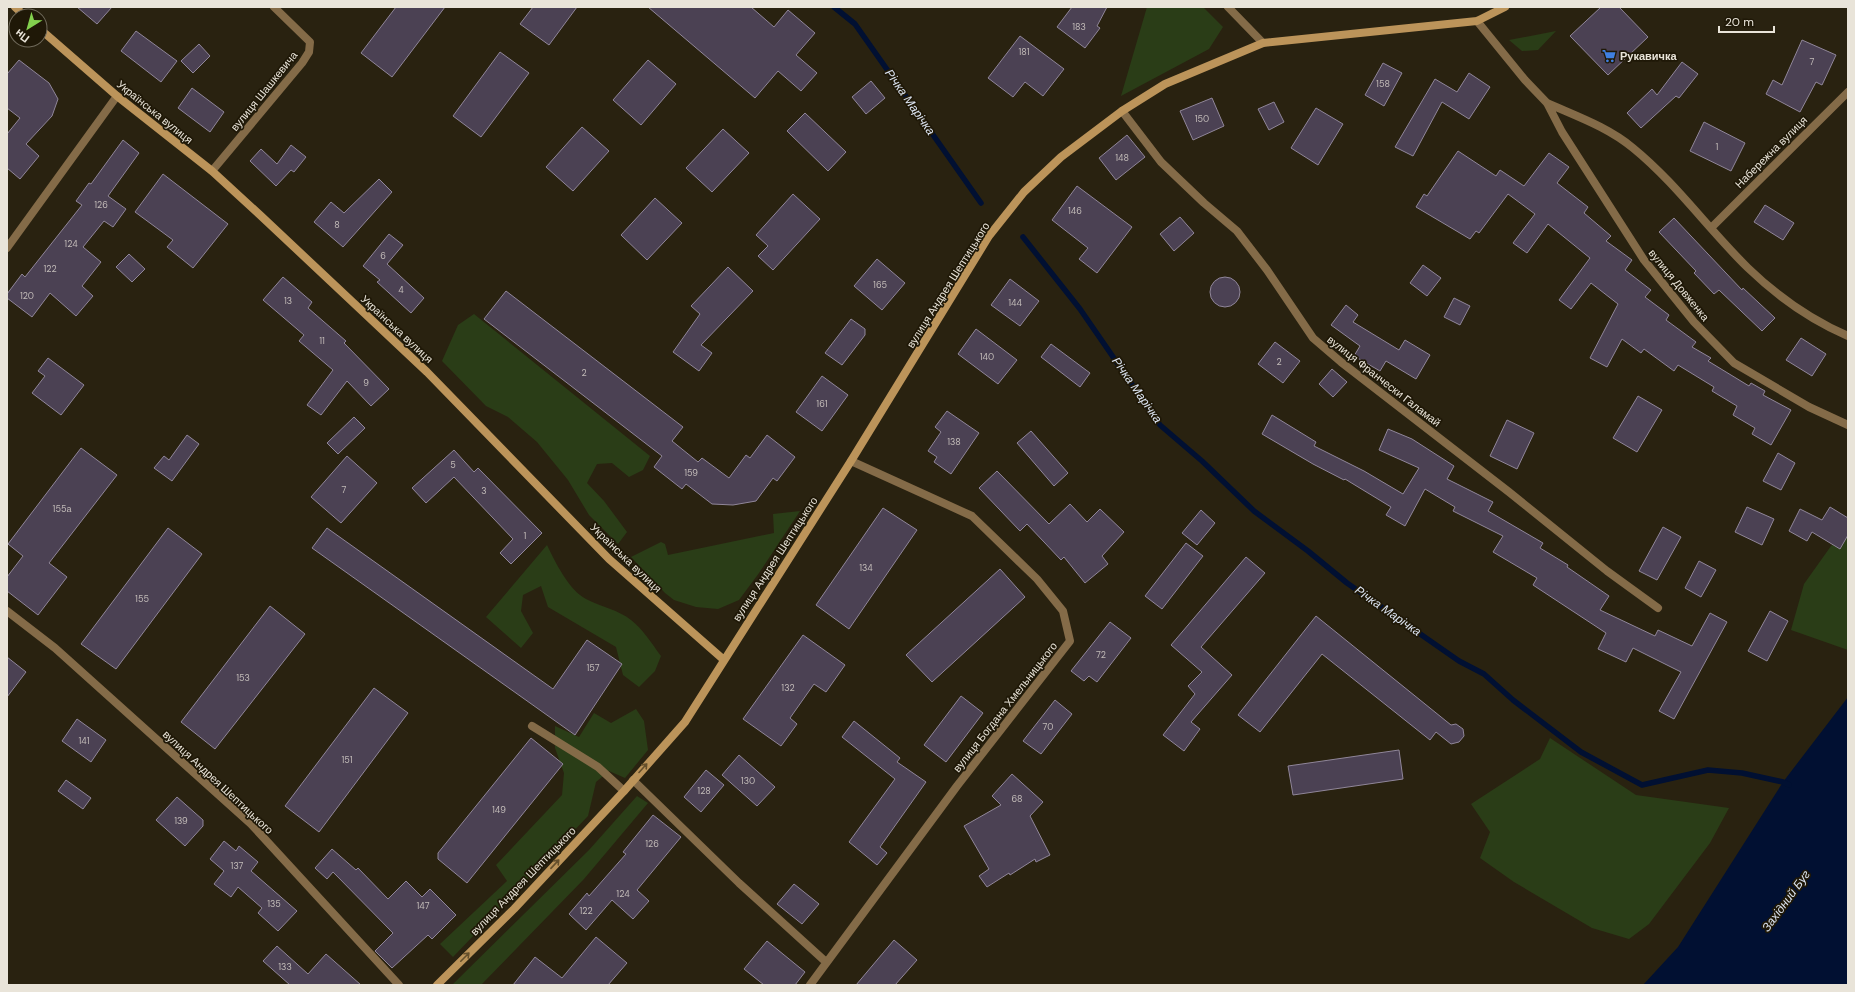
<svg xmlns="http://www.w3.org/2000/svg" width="1855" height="992" font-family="'DM Sans',sans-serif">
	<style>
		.green { fill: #2a3d17 }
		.water { fill: #011032 }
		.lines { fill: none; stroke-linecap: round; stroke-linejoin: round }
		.stream { stroke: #011032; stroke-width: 5.5 }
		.building { fill: #4b4153; stroke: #908699 }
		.street { stroke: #846b48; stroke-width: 8 }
		.secondary { stroke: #bc945a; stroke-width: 8 }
		.oneway { stroke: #66502c }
		.labels { text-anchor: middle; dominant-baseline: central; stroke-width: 3.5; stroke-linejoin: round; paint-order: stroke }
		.number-label { font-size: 9px; fill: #c2bbb8 }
		.poi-label { font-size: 11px; font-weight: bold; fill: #e9e4d9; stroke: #1f1807; text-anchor: start }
		.street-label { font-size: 11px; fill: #e9e4d9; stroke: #1f1807 }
		.water-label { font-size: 12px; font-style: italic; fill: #dce4f1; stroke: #1f1807 }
	</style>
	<rect width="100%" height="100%" fill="#292210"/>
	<path class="green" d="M 1147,7 L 1203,7 L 1223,27 L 1209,49 L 1121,96 Z
		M 1556,31 L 1538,50 L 1522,51 L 1509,40 Z
		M 474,314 L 650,456 L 643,470 L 629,477 L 612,463 L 597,464 L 587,483 L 604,501 L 627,532 L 618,544 L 589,515 L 568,480 L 537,442 L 508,417 L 486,406 L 442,361 L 458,325 Z
		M 800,511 L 759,573 L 739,600 L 718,609 L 696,607 L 674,600 L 665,593 L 631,557 L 661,542 L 665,544 L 668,555 L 774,533 L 773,514 Z
		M 1848,533 L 1848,650 L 1791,630 L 1804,584 L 1831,546 Z
		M 547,545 C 555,562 569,590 586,599 C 601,607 619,610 631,620 C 643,629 652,644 661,656 L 655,671 L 639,687 L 623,675 L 616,647 L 548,607 L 541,586 L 523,595 L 521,611 L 533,633 L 521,648 L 486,617 Z
		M 636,709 L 644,721 L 648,750 L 625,778 L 609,771 L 596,782 L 588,816 L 453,957 L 440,944 L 507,881 L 496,865 L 562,795 L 564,773 L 555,748 L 555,726 L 579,737 L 594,713 L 611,723 Z
		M 1550,738 L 1636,795 L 1729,808 L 1710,843 L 1649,924 L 1629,939 L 1592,928 L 1514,882 L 1480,858 L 1490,832 L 1471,804 L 1540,759 Z
		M 637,796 L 648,803 L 584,879 L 481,985 L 452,985 L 589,850 Z"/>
	<path class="water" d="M 1848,697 L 1848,985 L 1643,985 L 1678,947 L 1783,782 Z"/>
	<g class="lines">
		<path class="stream" d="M 834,7 L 855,24 L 981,203
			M 1023,237 L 1080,309 L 1160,425 L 1202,461 L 1254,511 L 1308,551 L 1347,583 L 1459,661 L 1484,674 L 1513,700 L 1581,752 L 1642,785 L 1708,770 L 1742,773 L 1783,782 L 1789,785"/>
	</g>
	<path class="building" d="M 77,7 L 112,7 L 97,24 Z
		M 396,7 L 445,7 L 392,77 L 361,53 Z
		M 533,7 L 577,7 L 549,45 L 520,24 Z
		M 648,7 L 751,7 L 774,27 L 788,10 L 815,33 L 796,55 L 817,73 L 801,91 L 778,71 L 755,98 Z
		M 1072,7 L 1107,7 L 1097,26 L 1100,28 L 1085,48 L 1057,27 Z
		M 1601,7 L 1619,7 L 1648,37 L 1608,75 L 1570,36 Z
		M 136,31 L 177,61 L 161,82 L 121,51 Z
		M 1020,36 L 1064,69 L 1043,96 L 1025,82 L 1013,97 L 988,78 Z
		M 1802,40 L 1836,55 L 1822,85 L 1816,82 L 1800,112 L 1766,94 L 1773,80 L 1782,85 Z
		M 199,44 L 210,56 L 193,73 L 181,61 Z
		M 500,52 L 529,73 L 481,137 L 453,116 Z
		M 19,60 L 49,83 L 58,99 L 52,116 L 26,144 L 39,156 L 20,179 L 7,168 L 7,134 L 20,118 L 7,108 L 7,74 Z
		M 648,60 L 676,84 L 641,125 L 613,100 Z
		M 1682,62 L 1698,74 L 1679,98 L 1676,96 L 1641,128 L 1627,113 L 1652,89 L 1657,95 Z
		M 1383,63 L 1402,73 L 1384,106 L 1365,95 Z
		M 1469,73 L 1490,87 L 1469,119 L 1442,102 L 1413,156 L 1395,147 L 1435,79 L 1457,92 Z
		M 871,81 L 885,98 L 866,114 L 852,97 Z
		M 192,88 L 224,112 L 210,132 L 178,108 Z
		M 1212,98 L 1224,126 L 1193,140 L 1180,111 Z
		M 1274,102 L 1284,122 L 1269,130 L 1258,109 Z
		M 1316,108 L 1343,124 L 1318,165 L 1291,148 Z
		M 805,113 L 846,152 L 828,171 L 787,131 Z
		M 1704,122 L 1745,143 L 1731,171 L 1690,151 Z
		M 582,127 L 609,151 L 573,191 L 546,167 Z
		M 723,129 L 749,153 L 712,192 L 686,168 Z
		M 1127,135 L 1145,157 L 1116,180 L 1099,158 Z
		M 123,140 L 139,153 L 108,196 L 126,209 L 113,227 L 104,221 L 83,247 L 101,262 L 82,286 L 93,296 L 76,316 L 50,293 L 32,317 L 7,298 L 7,294 L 22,274 L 25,277 L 82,205 L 76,201 L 89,183 L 91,184 Z
		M 291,145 L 306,157 L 294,172 L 291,170 L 276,186 L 250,161 L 261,149 L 277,164 Z
		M 1458,151 L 1496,176 L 1500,170 L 1524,186 L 1549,153 L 1569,167 L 1557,183 L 1588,207 L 1584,213 L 1611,236 L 1606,241 L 1632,260 L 1625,270 L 1651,290 L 1645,297 L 1669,315 L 1666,320 L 1696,342 L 1692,347 L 1711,358 L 1708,361 L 1749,386 L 1751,383 L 1765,391 L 1763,395 L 1791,410 L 1771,445 L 1752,434 L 1755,428 L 1733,415 L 1737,406 L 1712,391 L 1714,387 L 1678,365 L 1674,371 L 1644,349 L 1641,353 L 1622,339 L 1607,367 L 1590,358 L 1618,304 L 1591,283 L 1571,309 L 1559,300 L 1590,258 L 1548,224 L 1527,253 L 1513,243 L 1535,214 L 1508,194 L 1479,233 L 1476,231 L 1470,239 L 1416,207 L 1424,194 L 1427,196 Z
		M 163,174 L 228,224 L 193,268 L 167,247 L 173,240 L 135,212 Z
		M 379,179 L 392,192 L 343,247 L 314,222 L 331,202 L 344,213 Z
		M 1077,186 L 1132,227 L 1097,273 L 1079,259 L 1088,248 L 1052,220 Z
		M 793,194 L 820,219 L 773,270 L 758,256 L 768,246 L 756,235 Z
		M 655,198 L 682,223 L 647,260 L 621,235 Z
		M 1765,205 L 1794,223 L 1783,240 L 1754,222 Z
		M 1180,217 L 1194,233 L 1174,251 L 1160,234 Z
		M 1674,218 L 1742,290 L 1743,288 L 1775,318 L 1762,331 L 1719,290 L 1714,294 L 1694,273 L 1696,271 L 1659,232 Z
		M 389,234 L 403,245 L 387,264 L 424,298 L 411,313 L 377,282 L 380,280 L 363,266 Z
		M 129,254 L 145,269 L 132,282 L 116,267 Z
		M 877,259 L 905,283 L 882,310 L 854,286 Z
		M 1423,265 L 1441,278 L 1427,296 L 1410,283 Z
		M 728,267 L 753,291 L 701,345 L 712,353 L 699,371 L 673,352 L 700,314 L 691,306 Z
		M1210 292a15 15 0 1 1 30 0a15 15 0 1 1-30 0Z
		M 283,277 L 312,302 L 308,308 L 346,341 L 344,343 L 389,389 L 371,406 L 347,381 L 321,415 L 307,405 L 333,370 L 299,341 L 304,335 L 263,300 Z
		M 1010,279 L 1039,301 L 1020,326 L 991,305 Z
		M 506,291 L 683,427 L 672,441 L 698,462 L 702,458 L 729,478 L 746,455 L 750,458 L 767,435 L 795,457 L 777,481 L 773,478 L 756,501 L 733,505 L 712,504 L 686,484 L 682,489 L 654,467 L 662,456 L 484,319 Z
		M 1454,298 L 1470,306 L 1460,325 L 1444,317 Z
		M 1346,305 L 1358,315 L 1353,322 L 1399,350 L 1405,340 L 1430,355 L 1416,379 L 1386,361 L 1380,371 L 1354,356 L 1360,346 L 1331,325 Z
		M 851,319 L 865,329 L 865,335 L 842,365 L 825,353 Z
		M 976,329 L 1017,360 L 998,384 L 958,354 Z
		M 1801,338 L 1826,354 L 1812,376 L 1786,360 Z
		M 1275,342 L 1300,361 L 1283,383 L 1258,364 Z
		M 1051,344 L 1090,373 L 1080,387 L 1041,357 Z
		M 48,358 L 84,385 L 61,415 L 32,393 L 45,376 L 38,371 Z
		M 1332,369 L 1347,382 L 1333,397 L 1319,384 Z
		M 822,376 L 848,395 L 822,431 L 796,412 Z
		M 1638,396 L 1662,410 L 1637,452 L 1613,438 Z
		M 947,411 L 979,433 L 951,474 L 934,462 L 937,457 L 928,451 L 941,432 L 935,427 Z
		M 1272,415 L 1316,442 L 1314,446 L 1364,471 L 1403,494 L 1419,468 L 1379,450 L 1388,429 L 1412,439 L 1454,466 L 1447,479 L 1493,502 L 1488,511 L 1543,543 L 1540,548 L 1568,565 L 1567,567 L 1609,596 L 1600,610 L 1655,636 L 1658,630 L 1692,646 L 1710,613 L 1727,622 L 1674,719 L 1659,711 L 1681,672 L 1633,648 L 1626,662 L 1598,649 L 1606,633 L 1533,585 L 1537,578 L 1493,552 L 1503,536 L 1453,511 L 1455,507 L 1425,489 L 1405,526 L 1386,515 L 1391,507 L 1345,479 L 1344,480 L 1313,464 L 1262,434 Z
		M 354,417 L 365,428 L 338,454 L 327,443 Z
		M 1507,420 L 1534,433 L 1517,469 L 1490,456 Z
		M 1031,431 L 1068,473 L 1054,486 L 1017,443 Z
		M 187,435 L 199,444 L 172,481 L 154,468 L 164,456 L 169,460 Z
		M 81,448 L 117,475 L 49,563 L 67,577 L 38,615 L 7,591 L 7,577 L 23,556 L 8,544 Z
		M 454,450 L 474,472 L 478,468 L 542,533 L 511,564 L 500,553 L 513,539 L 454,477 L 426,503 L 412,488 Z
		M 1778,453 L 1795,463 L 1781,490 L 1763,481 Z
		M 347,456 L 377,483 L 341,523 L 311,497 Z
		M 997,471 L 1049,524 L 1070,504 L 1087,522 L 1100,509 L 1124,532 L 1102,556 L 1108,564 L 1085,583 L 1064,557 L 1061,560 L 1027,524 L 1020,531 L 979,488 Z
		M 1747,507 L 1774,519 L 1762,545 L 1735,532 Z
		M 1830,507 L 1848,518 L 1848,535 L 1840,549 L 1812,532 L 1807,541 L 1789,531 L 1800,509 L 1822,520 Z
		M 883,508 L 917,530 L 849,629 L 816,605 Z
		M 1201,510 L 1215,523 L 1197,545 L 1182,533 Z
		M 1663,527 L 1681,537 L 1657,580 L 1639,571 Z
		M 168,528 L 202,554 L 116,669 L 81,644 Z
		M 327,528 L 553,689 L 587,640 L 622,664 L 575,735 L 312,548 Z
		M 1186,543 L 1203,556 L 1162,609 L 1145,596 Z
		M 1246,557 L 1265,573 L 1201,647 L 1232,675 L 1191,722 L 1200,729 L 1184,751 L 1163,735 L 1195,694 L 1188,686 L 1202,672 L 1171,645 Z
		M 1699,561 L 1716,570 L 1701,597 L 1685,588 Z
		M 1000,569 L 1025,597 L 932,682 L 906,655 Z
		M 270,606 L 305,634 L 215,749 L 181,722 Z
		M 1770,611 L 1788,621 L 1767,661 L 1748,651 Z
		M 1316,616 L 1451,725 L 1456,724 L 1463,729 L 1464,736 L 1459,742 L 1451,744 L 1436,732 L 1430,740 L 1322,654 L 1260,732 L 1238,715 Z
		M 1110,622 L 1131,638 L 1097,682 L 1089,676 L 1084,681 L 1071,671 Z
		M 803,635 L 845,665 L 826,692 L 814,684 L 790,718 L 797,724 L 781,746 L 743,719 Z
		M 7,657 L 26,672 L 7,697 Z
		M 374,688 L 408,713 L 319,832 L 285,806 Z
		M 961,696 L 983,713 L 946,762 L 924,745 Z
		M 1055,700 L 1072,714 L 1041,754 L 1023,741 Z
		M 77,719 L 106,740 L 91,762 L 62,741 Z
		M 854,721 L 900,758 L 897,762 L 926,782 L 880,847 L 887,853 L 877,865 L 849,842 L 895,779 L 842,737 Z
		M 531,738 L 563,764 L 467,883 L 438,859 L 438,853 Z
		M 1399,750 L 1403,779 L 1293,795 L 1288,766 Z
		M 739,755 L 775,787 L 757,806 L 722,775 Z
		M 706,770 L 724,785 L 701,812 L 684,797 Z
		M 1012,774 L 1043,802 L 1030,816 L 1050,855 L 1036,862 L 1035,859 L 1010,875 L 1009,873 L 987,887 L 979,876 L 989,869 L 964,826 L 1001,805 L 992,796 Z
		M 66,780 L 91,798 L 83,809 L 58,791 Z
		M 177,797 L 203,820 L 203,826 L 185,846 L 156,820 Z
		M 653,815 L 681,837 L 637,890 L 649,901 L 633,919 L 612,900 L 586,930 L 569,914 L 587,893 L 589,896 L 626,854 L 623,852 Z
		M 224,841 L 236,851 L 239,846 L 258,862 L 251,871 L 297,911 L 278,931 L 258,913 L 262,908 L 238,887 L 231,897 L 214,884 L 224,871 L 210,859 Z
		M 332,849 L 356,870 L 358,868 L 388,899 L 406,881 L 422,897 L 430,889 L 456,915 L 432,939 L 428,935 L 392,968 L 375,951 L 393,933 L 333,872 L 327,879 L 315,868 Z
		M 794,884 L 819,904 L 802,924 L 777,904 Z
		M 596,937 L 627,963 L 608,985 L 513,985 L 535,957 L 562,978 Z
		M 894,940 L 917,960 L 895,985 L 856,985 Z
		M 767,941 L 805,972 L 795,985 L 764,985 L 744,969 Z
		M 277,946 L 308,974 L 326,954 L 361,985 L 290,985 L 263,961 Z"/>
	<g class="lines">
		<path class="street" d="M 1228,7 L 1263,43
			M 1477,21 L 1525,80 L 1547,103 L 1562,132 L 1644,260 L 1694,322 L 1734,363 L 1809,407 L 1848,425
			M 1547,103 C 1576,116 1608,127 1633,148 C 1676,183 1708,229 1748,268 C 1777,296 1811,320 1848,336
			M 1122,111 L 1161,162 L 1204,203 L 1237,231 L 1267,270 L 1313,338 L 1341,362 L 1509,492 L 1607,571 L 1658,608
			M 212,171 L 302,63 L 309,52 L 310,42 L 274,7
			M 1711,228 L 1848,92
			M 7,248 L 117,96
			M 7,611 L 55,648 L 251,824 L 399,985
			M 532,726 L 598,767 L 624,791
			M 633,780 L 739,883 L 826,962
			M 810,985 L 957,786 L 1070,641 L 1063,611 L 1037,579 L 972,516 L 851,461"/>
		<path class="secondary" d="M 15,7 L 25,16
			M 40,29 L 117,96 L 212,171 L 260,215 L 427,372 L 609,559 L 724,660
			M 437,985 L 514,909 L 624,791 L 685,722 L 851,461 L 989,236 L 1024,192 L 1061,157 L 1122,111 L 1165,84 L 1263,43 L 1477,21 L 1505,7"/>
	</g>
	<defs><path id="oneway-shaft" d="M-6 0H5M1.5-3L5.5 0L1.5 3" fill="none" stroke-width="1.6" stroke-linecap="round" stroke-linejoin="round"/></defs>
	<g class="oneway">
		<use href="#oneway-shaft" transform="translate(643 768) rotate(-48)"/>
		<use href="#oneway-shaft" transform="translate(555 864) rotate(-47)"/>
		<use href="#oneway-shaft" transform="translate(465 957) rotate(-45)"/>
	</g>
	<defs>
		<g id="supermarket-bare" transform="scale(1.08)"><path d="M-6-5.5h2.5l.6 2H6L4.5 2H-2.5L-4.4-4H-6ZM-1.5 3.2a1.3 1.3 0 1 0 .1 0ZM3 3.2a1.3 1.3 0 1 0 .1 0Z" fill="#3f7fe0" stroke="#1f1807" stroke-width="2.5" paint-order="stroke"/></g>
	</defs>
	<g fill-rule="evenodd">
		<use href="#supermarket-bare" x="1609" y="56"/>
	</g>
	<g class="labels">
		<g class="number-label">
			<text x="1079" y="27">183</text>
			<text x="1024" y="52">181</text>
			<text x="1812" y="62">7</text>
			<text x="1383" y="84">158</text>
			<text x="1202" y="119">150</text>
			<text x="1717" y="147">1</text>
			<text x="1122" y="158">148</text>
			<text x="101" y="205">126</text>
			<text x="1075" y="211">146</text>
			<text x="337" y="225">8</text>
			<text x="71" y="244">124</text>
			<text x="383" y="256">6</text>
			<text x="50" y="269">122</text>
			<text x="880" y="285">165</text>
			<text x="401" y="290">4</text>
			<text x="27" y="296">120</text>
			<text x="288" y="301">13</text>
			<text x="1015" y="303">144</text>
			<text x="322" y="341">11</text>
			<text x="987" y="357">140</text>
			<text x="1279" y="362">2</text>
			<text x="584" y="373">2</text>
			<text x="366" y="383">9</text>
			<text x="822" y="404">161</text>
			<text x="954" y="442">138</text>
			<text x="453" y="465">5</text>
			<text x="691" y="473">159</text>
			<text x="344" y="490">7</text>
			<text x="484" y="491">3</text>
			<text x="62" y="509">155а</text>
			<text x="525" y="536">1</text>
			<text x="866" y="568">134</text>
			<text x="142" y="599">155</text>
			<text x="1101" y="655">72</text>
			<text x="593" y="668">157</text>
			<text x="243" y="678">153</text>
			<text x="788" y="688">132</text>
			<text x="1048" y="727">70</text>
			<text x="84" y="741">141</text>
			<text x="347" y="760">151</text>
			<text x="748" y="781">130</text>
			<text x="704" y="791">128</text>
			<text x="1017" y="799">68</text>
			<text x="499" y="810">149</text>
			<text x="181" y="821">139</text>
			<text x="652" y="844">126</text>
			<text x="237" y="866">137</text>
			<text x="623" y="894">124</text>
			<text x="274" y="904">135</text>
			<text x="423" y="906">147</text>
			<text x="586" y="911">122</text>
			<text x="285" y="967">133</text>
		</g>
		<g class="poi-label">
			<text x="1620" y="56">Рукавичка</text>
		</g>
		<g class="street-label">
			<text transform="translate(264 91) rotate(-51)">вулиця Шашкевича</text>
			<text transform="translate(155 112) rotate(39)">Українська вулиця</text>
			<text transform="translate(1771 152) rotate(-45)">Набережна вулиця</text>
			<text transform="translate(948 285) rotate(-58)">вулиця Андрея Шептицького</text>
			<text transform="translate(1679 285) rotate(51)">вулиця Довженка</text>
			<text transform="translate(397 329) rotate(43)">Українська вулиця</text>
			<text transform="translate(1384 381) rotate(38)">вулиця Франчески Галамай</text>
			<text transform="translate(626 558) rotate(44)">Українська вулиця</text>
			<text transform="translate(775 559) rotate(-57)">вулиця Андрея Шептицького</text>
			<text transform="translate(1005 707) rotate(-52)">вулиця Богдана Хмельницького</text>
			<text transform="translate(218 782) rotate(43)">вулиця Андрея Шептицького</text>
			<text transform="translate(523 881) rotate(-46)">вулиця Андрея Шептицького</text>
		</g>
		<g class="water-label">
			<text transform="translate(910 102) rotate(55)">Річка Марічка</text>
			<text transform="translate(1137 390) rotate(55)">Річка Марічка</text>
			<text transform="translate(1388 611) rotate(35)">Річка Марічка</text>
			<text transform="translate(1786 901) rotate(-54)">Західний Буг</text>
		</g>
	</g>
	<rect width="1855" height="992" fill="none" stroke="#e9e4d9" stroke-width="16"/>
	<g transform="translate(28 28) rotate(217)"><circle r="19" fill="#1f1807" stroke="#706a5b"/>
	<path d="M0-3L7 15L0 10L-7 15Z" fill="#83d04e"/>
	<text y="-6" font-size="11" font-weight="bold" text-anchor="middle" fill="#e9e4d9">Пн</text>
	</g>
	<path d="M1719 26v6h55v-6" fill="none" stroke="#e9e4d9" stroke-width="2"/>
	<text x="1725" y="26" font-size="12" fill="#e9e4d9" stroke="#1f1807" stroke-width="3" paint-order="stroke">20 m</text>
</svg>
